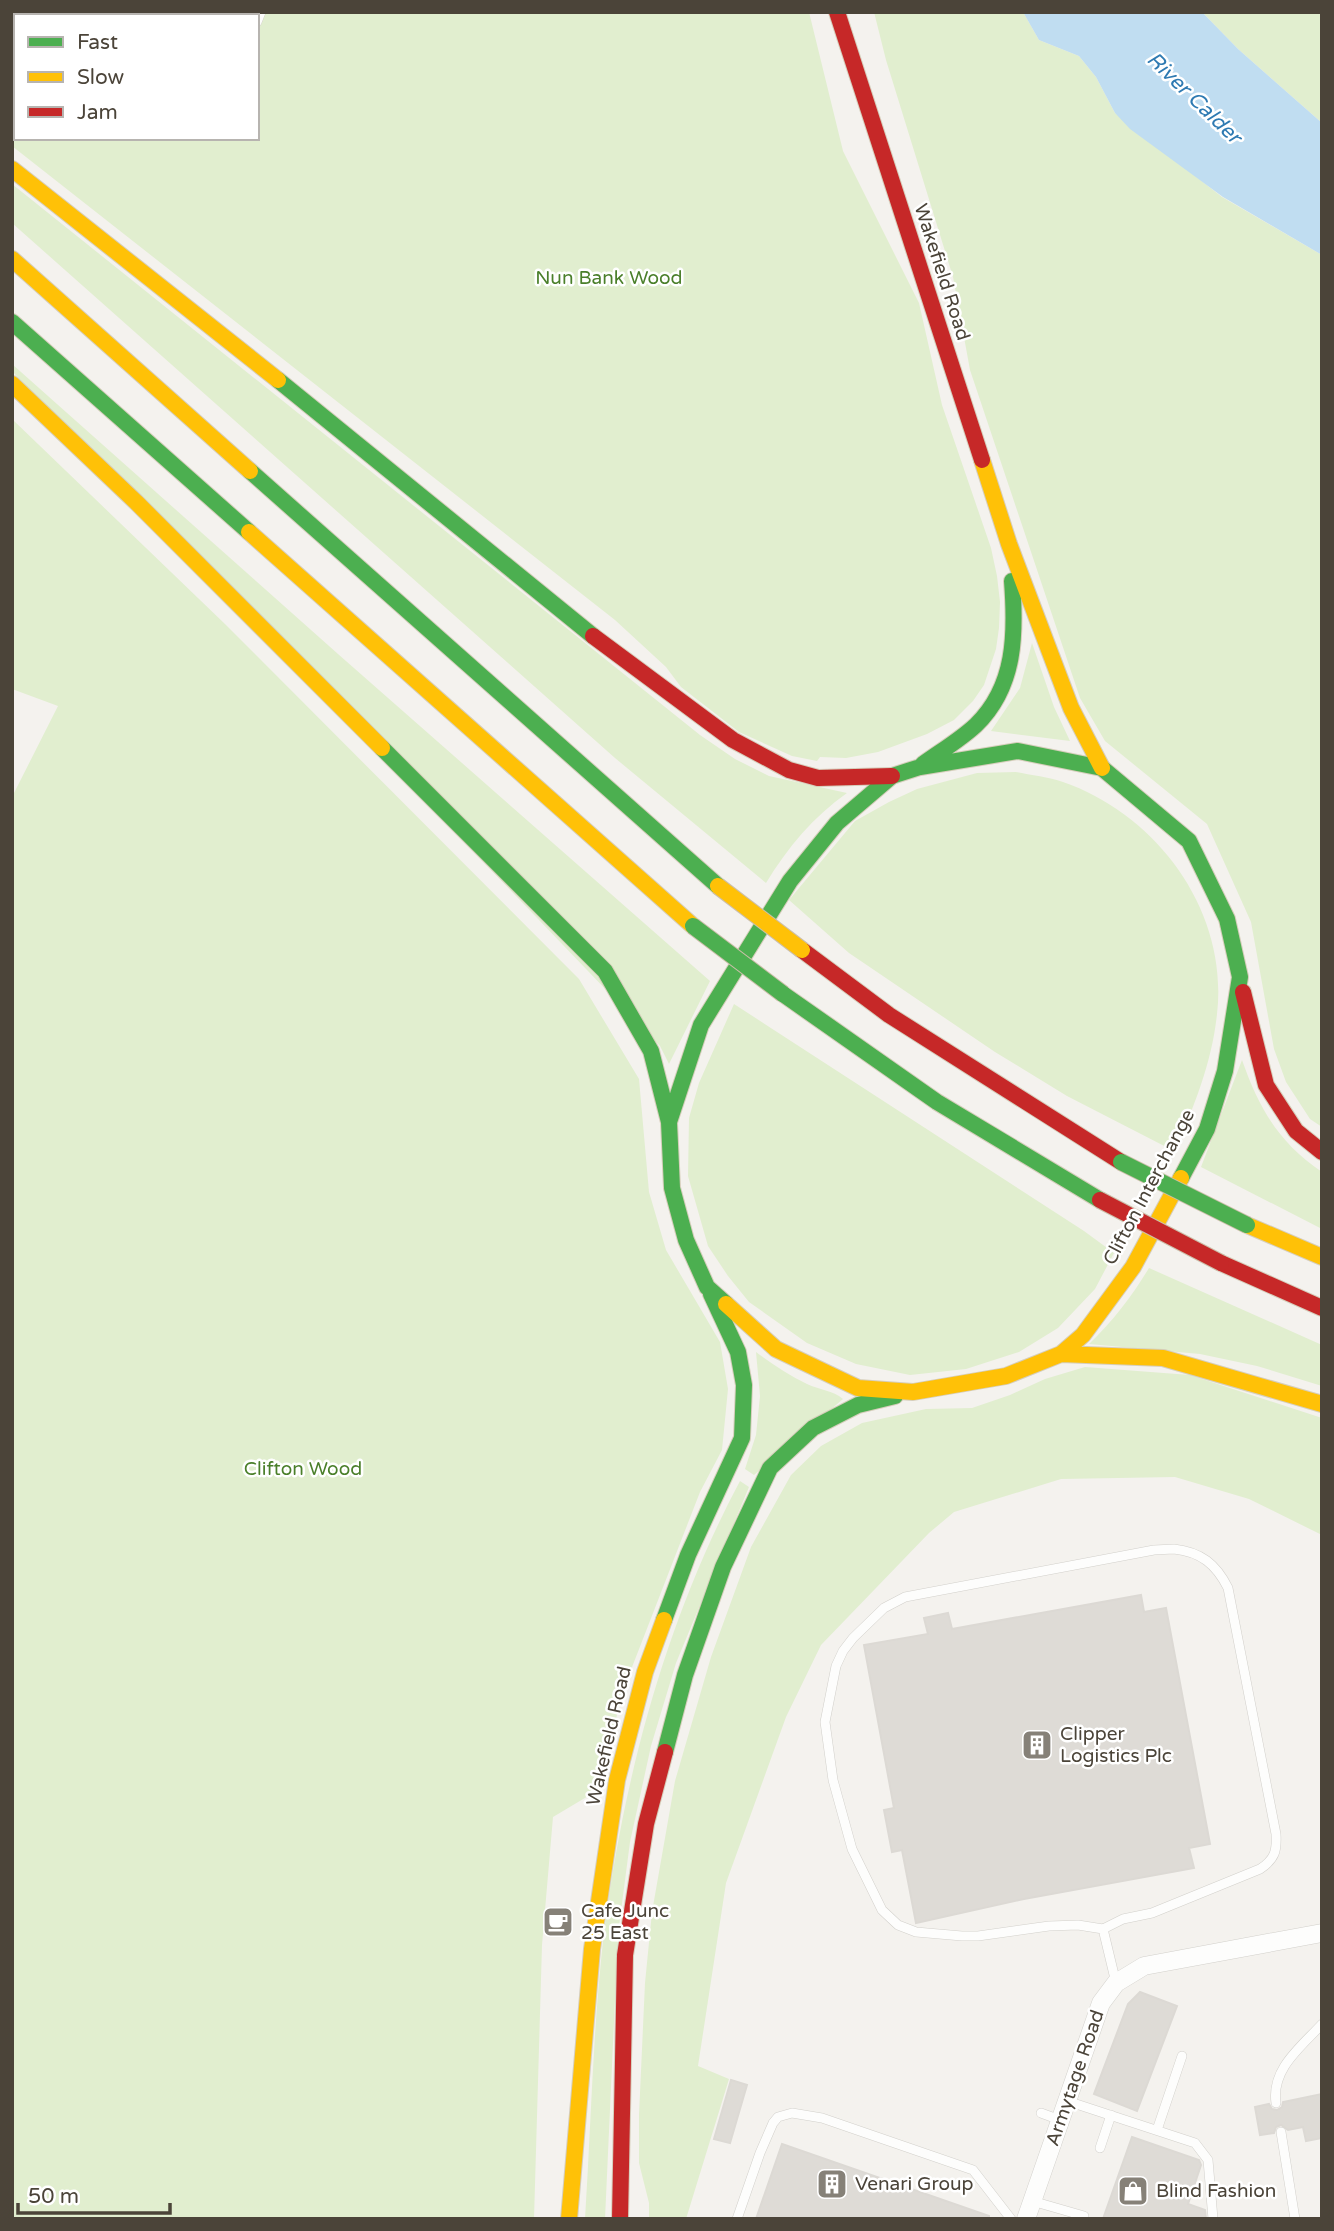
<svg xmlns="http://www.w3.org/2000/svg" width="1334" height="2231" font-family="'Varela Round',sans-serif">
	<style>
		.green { fill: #e1eecf }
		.water { fill: #c0ddf1 }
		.building { fill: #dedbd6; stroke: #dcd9d4; stroke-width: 2 }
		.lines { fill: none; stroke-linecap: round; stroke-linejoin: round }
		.lane-casing { stroke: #d2d0cb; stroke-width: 10 }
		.street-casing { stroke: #d2d0cb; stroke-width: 19 }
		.fast-casing { stroke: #d6cebb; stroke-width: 18 }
		.slow-casing { stroke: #d6cebb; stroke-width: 18 }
		.jam-casing { stroke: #d6cebb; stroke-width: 18 }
		.lane { stroke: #fdfdfc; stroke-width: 9 }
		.street { stroke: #fdfdfc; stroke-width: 18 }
		.fast { stroke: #4caf50; stroke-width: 16 }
		.slow { stroke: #ffc107; stroke-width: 16 }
		.jam { stroke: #c62828; stroke-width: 16 }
		.fast-bridge-casing { stroke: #ccbfa9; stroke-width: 18; stroke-linecap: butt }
		.slow-bridge-casing { stroke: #ccbfa9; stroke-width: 18; stroke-linecap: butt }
		.jam-bridge-casing { stroke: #ccbfa9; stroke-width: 18; stroke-linecap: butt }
		.fast-bridge { stroke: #4caf50; stroke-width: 16 }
		.slow-bridge { stroke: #ffc107; stroke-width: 16 }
		.jam-bridge { stroke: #c62828; stroke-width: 16 }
		.labels { text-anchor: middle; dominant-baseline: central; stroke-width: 5; stroke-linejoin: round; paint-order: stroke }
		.street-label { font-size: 19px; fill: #4b4439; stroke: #fff }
		.park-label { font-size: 19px; fill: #4a7f2a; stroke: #fff }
		.poi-label { font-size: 19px; fill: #4b4439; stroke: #fff; text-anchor: start }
		.water-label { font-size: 21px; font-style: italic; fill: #2e7ab2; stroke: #fff }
	</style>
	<rect width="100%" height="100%" fill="#f4f2ee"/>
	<path class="green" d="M 12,12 L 26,12 L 34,16 L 16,16 L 16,138 L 257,138 L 257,16 L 48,16 L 49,12 L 809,12 L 843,151 L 919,303 L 942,405 L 991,548 L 997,576 L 1000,602 L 999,628 L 996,649 L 984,685 L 973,701 L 954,720 L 927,734 L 878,752 L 846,758 L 820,757 L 817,761 L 792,756 L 739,732 L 681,687 L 666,667 L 615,620 L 12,146 Z
		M 874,12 L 1023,12 L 1039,40 L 1079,56 L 1096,77 L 1115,113 L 1222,197 L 1322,255 L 1322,1127 L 1310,1119 L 1286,1082 L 1274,1049 L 1251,922 L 1207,824 L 1105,741 L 1080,698 L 970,370 L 953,277 L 886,60 Z
		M 1202,12 L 1322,12 L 1322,123 L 1238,49 Z
		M 12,184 L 700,735 L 735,759 L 769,776 L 847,793 C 813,817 788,847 766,883 L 615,758 L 12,223 Z
		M 12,364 L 338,654 L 710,981 L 669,1064 L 660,1046 L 12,371 Z
		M 12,419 L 225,624 L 579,979 L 639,1079 L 649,1192 L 666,1250 L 720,1342 L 728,1389 L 722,1450 L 700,1492 L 622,1693 L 600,1789 L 553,1817 L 542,1945 L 534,2219 L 12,2219 L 12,797 L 58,706 L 12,689 Z
		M 1032,643 L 1054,707 L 1070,741 L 991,731 L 1020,688 Z
		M 1016,772 C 1031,775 1049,777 1063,782 C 1158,815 1229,912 1217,1014 C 1212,1062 1194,1108 1174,1151 L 1067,1096 L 995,1052 L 849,953 L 789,900 L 855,821 L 889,802 L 917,789 L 977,773 Z
		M 734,1004 L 1084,1231 L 1114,1253 L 1095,1289 L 1058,1328 L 1019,1352 L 966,1369 L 910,1375 L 856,1364 L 807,1343 L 749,1302 L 728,1276 L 708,1246 L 688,1176 L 689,1118 L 699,1083 Z
		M 1242,1060 C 1259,1108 1278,1142 1322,1172 L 1322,1229 L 1201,1167 Z
		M 1149,1268 L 1322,1345 L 1322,1386 L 1257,1366 L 1200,1354 L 1089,1344 C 1113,1321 1132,1296 1149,1268 Z
		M 756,1352 C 772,1364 789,1375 807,1384 C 819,1390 833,1390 843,1399 L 754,1475 L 745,1469 L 756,1435 L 760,1396 Z
		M 1085,1367 L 1190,1375 L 1322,1418 L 1322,1535 L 1249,1499 L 1175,1477 L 1061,1479 L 954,1512 L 929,1533 L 821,1645 L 786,1717 L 726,1883 L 698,2066 L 729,2079 L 686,2219 L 649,2219 L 649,2203 L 639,2163 L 639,2115 L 645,1983 L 652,1912 L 675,1781 L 711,1657 L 751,1547 L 791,1475 L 821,1446 L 862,1423 L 926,1409 L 972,1408 L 1010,1395 L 1045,1379 Z
		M 740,1481 L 749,1487 L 676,1663 L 651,1746 L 630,1842 L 618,1934 L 605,2219 L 585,2219 C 591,2124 593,2027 604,1932 C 624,1776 666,1620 740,1481 Z"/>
	<path class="water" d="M 1023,12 L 1202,12 L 1238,49 L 1322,123 L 1322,255 L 1223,197 L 1130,129 L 1115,113 L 1096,77 L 1079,56 L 1039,40 Z"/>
	<path class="building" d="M 1141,1595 L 1144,1612 L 1166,1608 L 1210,1844 L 1189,1848 L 1194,1868 L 1024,1899 L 916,1923 L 902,1850 L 892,1852 L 884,1810 L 894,1808 L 864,1645 L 928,1634 L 924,1618 L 948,1613 L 952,1629 Z
		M 1140,1992 L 1177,2006 L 1137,2111 L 1094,2094 L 1128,2004 Z
		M 731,2080 L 747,2085 L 730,2143 L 714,2139 Z
		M 1322,2094 L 1322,2138 L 1306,2141 L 1303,2127 L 1288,2130 L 1281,2125 L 1276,2127 L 1274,2133 L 1260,2135 L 1255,2107 L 1269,2104 L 1272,2109 L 1277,2110 L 1282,2107 L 1283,2102 Z
		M 1132,2137 L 1199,2160 L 1201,2165 L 1188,2204 L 1205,2210 L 1206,2219 L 1103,2219 Z
		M 782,2144 L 989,2216 L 989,2219 L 756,2219 Z"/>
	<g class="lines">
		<g class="lane-casing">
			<path id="lane" d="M 174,16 L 179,12
				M 257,22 L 261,12
				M 1174,1549 C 1201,1552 1216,1564 1228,1588 L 1276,1834 C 1277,1851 1275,1859 1260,1869 L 1152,1913 L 1123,1919 L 1103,1929 L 1078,1925 L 1049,1926 L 978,1936 L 962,1936 L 916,1932 L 898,1925 L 882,1910 L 852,1849 L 833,1780 L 825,1722 L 836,1666 L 843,1651 L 853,1638 L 884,1608 L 905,1597 L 1154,1550 Z
				M 1103,1929 L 1116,1983
				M 1067,2101 L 1195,2143 L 1208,2160 L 1213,2219
				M 1276,2103 C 1271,2069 1301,2047 1322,2024
				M 1041,2113 L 1060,2120
				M 1157,2130 L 1182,2056
				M 1281,2132 L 1295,2219
				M 1100,2148 L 1111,2115
				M 1032,2201 L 1084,2216
				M 737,2219 L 760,2153 L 773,2123 L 778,2117 L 792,2113 L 822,2118 L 973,2170 L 1011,2219"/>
		</g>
		<g class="street-casing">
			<path id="street" d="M 1026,2219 L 1101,2003 L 1116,1983 L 1144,1966 L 1322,1933"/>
		</g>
		<g class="fast-casing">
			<path id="fast" d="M 12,322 L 249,532
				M 278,380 L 593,636
				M 250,471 L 718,886
				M 382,748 L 605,971 L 651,1051 L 669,1122
				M 1018,751 L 1102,768 L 1189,841 L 1227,919 L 1240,977 L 1225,1071 L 1207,1129 L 1181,1178
				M 923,764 C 941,751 960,740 976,725 C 1016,686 1016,633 1012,581
				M 783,994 L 937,1102 L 1100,1200
				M 726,1304 L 707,1287 L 686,1240 L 672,1188 L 669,1122 L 701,1025 L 790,881 L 837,823 L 892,776 L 920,767 L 1018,751
				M 664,1620 L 688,1555 L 742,1438 L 744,1385 L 738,1352 L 711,1294
				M 665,1752 L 685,1675 L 723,1567 L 770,1468 L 813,1428 L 858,1405 L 895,1396"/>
		</g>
		<g class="slow-casing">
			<path id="slow" d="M 12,169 L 278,380
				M 12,259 L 250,471
				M 12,384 L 136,502 L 382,748
				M 982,460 L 1009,544 L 1071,708 L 1102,768
				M 249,532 L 693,926
				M 1247,1225 L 1322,1257
				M 726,1304 L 776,1349 L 858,1388 L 913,1392 L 1006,1376 L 1061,1354 L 1083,1335 L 1133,1267 L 1181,1178
				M 1061,1354 L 1163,1358 L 1322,1404
				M 569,2219 L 592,1949 L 617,1780 L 645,1672 L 664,1620"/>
		</g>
		<g class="jam-casing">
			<path id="jam" d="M 837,12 L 982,460
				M 593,636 L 733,740 L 789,770 L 818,778 L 892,776
				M 802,950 L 889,1015 L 1121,1162
				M 1243,992 L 1266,1085 L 1296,1131 L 1322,1152
				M 1221,1263 L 1322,1308
				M 620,2219 L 625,1955 L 646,1824 L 665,1752"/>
		</g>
		<use href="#lane" class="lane"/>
		<use href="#street" class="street"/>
		<use href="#fast" class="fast"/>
		<use href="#slow" class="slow"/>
		<use href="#jam" class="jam"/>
		<g class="fast-bridge-casing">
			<path id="fast-bridge" d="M 693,926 L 783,994
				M 1121,1162 L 1247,1225"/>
		</g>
		<g class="slow-bridge-casing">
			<path id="slow-bridge" d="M 718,886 L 802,950"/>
		</g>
		<g class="jam-bridge-casing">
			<path id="jam-bridge" d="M 1100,1200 L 1221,1263"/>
		</g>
		<use href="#fast-bridge" class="fast-bridge"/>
		<use href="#slow-bridge" class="slow-bridge"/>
		<use href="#jam-bridge" class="jam-bridge"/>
	</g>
	<defs>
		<g id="building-square" transform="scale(1.575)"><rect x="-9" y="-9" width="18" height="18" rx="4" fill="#868178" stroke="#fff"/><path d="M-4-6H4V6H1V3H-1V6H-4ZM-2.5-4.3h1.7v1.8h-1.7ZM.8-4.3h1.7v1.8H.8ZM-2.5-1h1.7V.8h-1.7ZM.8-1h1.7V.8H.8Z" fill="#fff"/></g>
		<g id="cafe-square" transform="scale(1.575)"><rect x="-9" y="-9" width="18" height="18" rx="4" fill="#868178" stroke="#fff"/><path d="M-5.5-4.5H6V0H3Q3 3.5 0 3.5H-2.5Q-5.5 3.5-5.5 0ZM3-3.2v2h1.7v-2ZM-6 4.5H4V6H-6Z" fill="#fff"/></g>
		<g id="shop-square" transform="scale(1.575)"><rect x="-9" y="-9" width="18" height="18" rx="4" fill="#868178" stroke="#fff"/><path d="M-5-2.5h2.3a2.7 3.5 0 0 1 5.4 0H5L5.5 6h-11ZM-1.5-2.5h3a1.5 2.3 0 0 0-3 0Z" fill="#fff"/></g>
	</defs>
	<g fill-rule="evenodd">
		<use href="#building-square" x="1037" y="1745"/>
		<use href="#cafe-square" x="558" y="1922"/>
		<use href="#building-square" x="832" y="2184"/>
		<use href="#shop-square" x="1133" y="2191"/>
	</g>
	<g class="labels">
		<g class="street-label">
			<text transform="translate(942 272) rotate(72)">Wakefield Road</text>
			<text transform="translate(1149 1187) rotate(-62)">Clifton Interchange</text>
			<text transform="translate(609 1736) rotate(-77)">Wakefield Road</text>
			<text transform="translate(1075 2078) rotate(-71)">Armytage Road</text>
		</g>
		<g class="park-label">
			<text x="609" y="278">Nun Bank Wood</text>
			<text x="303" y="1469">Clifton Wood</text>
		</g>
		<g class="poi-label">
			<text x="1060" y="1734">Clipper<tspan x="1060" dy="22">Logistics Plc</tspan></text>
			<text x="581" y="1911">Cafe Junc<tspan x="581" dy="22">25 East</tspan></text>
			<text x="855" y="2184">Venari Group</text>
			<text x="1156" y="2191">Blind Fashion</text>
		</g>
		<g class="water-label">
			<text transform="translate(1194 98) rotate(44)">River Calder</text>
		</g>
	</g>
	<rect width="1334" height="2231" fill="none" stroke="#4b4439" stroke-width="28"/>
	<rect x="14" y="14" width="245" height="126" fill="#ffffff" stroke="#b7b4b0" stroke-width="2"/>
	<rect x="28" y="37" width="35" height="10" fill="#4caf50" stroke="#b7b4b0" stroke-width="2"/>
	<text x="77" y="49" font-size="21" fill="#4b4439">Fast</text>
	<rect x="28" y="72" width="35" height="10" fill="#ffc107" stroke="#b7b4b0" stroke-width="2"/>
	<text x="77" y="84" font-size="21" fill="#4b4439">Slow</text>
	<rect x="28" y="107" width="35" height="10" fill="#c62828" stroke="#b7b4b0" stroke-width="2"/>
	<text x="77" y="119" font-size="21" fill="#4b4439">Jam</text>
	<path d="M18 2203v10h152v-10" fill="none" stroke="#4b4439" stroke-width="3.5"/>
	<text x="28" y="2203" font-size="21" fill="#4b4439" stroke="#ffffff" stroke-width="5" paint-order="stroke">50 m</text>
</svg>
